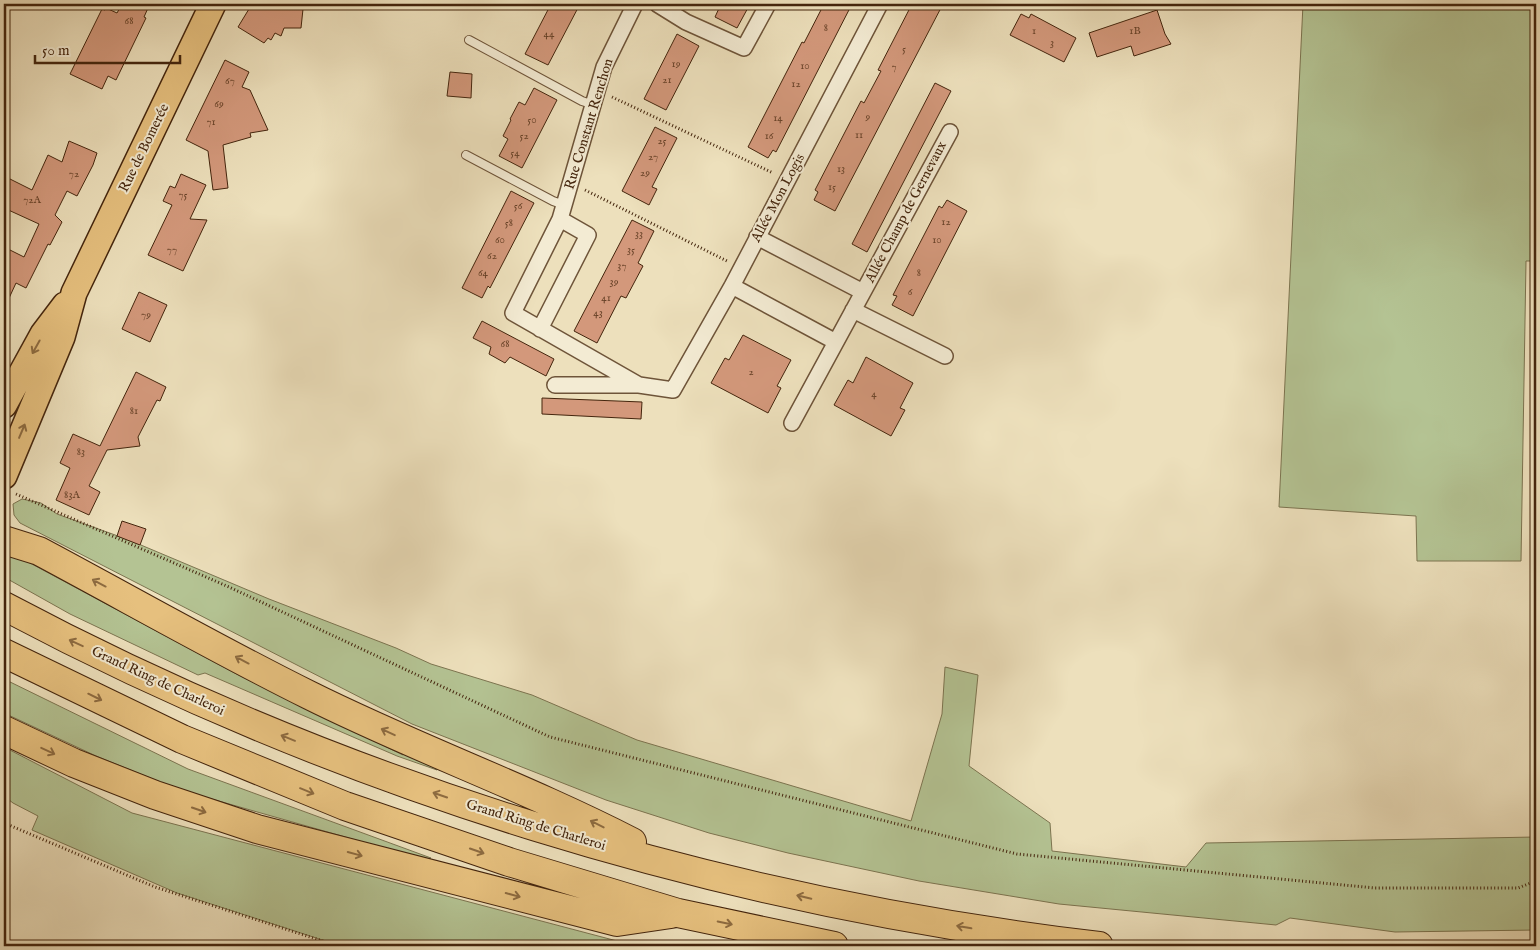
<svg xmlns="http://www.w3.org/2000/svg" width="1540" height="950" font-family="'IM FELL English',serif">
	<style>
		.green { fill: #b4c393; stroke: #7c7450 }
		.building { fill: #d3987b; stroke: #44250d }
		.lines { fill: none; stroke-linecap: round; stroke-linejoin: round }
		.lane-casing { stroke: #6e5439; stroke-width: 10 }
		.street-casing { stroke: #6e5439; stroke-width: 18 }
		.primary-casing { stroke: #44250d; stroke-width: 28 }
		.highway-casing { stroke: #44250d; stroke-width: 30 }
		.path { stroke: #44250d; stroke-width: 3; stroke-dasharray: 1 2.5; stroke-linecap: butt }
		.lane { stroke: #f3ebd3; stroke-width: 8 }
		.street { stroke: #f3ebd3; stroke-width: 15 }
		.primary { stroke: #e6c07e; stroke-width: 25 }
		.highway { stroke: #e6c07e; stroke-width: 28 }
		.oneway { stroke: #8d6b40 }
		.labels { text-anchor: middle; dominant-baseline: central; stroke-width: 4; stroke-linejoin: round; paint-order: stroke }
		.number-label { font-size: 11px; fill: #684228 }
		.street-label { font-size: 14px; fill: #44250d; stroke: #f3ebd3 }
	</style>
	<rect width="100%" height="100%" fill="#ede0bc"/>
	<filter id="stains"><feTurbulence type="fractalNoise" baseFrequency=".004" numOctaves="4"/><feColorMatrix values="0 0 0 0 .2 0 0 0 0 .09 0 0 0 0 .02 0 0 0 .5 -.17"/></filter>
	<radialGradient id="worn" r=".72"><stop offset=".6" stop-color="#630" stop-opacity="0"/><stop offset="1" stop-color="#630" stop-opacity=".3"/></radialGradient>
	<path class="green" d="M 1303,4 L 1536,4 L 1536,261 L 1526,261 L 1521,561 L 1417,561 L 1416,516 L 1279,507 Z
		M 22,499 L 41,503 L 57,514 L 129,540 L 269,599 L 396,648 L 431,664 L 532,695 L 637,740 L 911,821 L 942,714 L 945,667 L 978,675 L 969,766 L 1050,823 L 1052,851 L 1186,867 L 1206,843 L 1536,837 L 1536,930 L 1395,932 L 1290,918 L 1276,925 L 1059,904 L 919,881 L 788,853 L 709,833 L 606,800 L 412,724 L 20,523 L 14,515 L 13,504 Z
		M 4,549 L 242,677 L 403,755 L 405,751 L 435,765 L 437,770 L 397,756 L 205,673 L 198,675 L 70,614 L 4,577 Z
		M 4,679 L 188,769 L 431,858 L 426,860 L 180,790 L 96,756 L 4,713 Z
		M 4,747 L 132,813 L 636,946 L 341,946 L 177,893 L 32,830 L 38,816 L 13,803 L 4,796 Z"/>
	<path class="building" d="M 122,4 L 140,4 L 148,8 L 144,17 L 146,18 L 116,80 L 108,76 L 102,89 L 70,74 L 102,9 L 105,10 L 106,8 L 117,13 Z
		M 252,4 L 277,4 L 303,9 L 301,28 L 284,28 L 281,36 L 275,33 L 271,40 L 268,38 L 264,43 L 238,27 Z
		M 551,4 L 580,4 L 548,65 L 525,54 Z
		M 721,4 L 750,4 L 737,28 L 715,17 Z
		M 824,4 L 852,4 L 776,152 L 773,150 L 768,158 L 748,147 L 802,42 L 804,43 Z
		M 912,4 L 943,4 L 835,211 L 814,200 L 818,192 L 815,190 L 861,101 L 864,103 L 881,71 L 878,70 Z
		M 1157,10 L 1165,34 L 1171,44 L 1134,56 L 1131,46 L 1097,57 L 1089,33 Z
		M 1021,14 L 1029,18 L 1031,14 L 1076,38 L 1064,62 L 1010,35 Z
		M 677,34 L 699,46 L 666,110 L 644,99 Z
		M 225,60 L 249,72 L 242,87 L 250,90 L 268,130 L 250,133 L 251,137 L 223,145 L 228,188 L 213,190 L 208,151 L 186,140 Z
		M 450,72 L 472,74 L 471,98 L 447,96 Z
		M 935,83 L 951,91 L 867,252 L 852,244 Z
		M 534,88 L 557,100 L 522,168 L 499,156 L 508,139 L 503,136 L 511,120 L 510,119 L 519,102 L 525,105 Z
		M 655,127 L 677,138 L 652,187 L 657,189 L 649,205 L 622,191 Z
		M 69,141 L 97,153 L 93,165 L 77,196 L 67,191 L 55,215 L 62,222 L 50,245 L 48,244 L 26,288 L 16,283 L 4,309 L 4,247 L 24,257 L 39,224 L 4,208 L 4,176 L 32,190 L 48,155 L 62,162 Z
		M 181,174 L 206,185 L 190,219 L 207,220 L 183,271 L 148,255 L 172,205 L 163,201 L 170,186 L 175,188 Z
		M 511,191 L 534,203 L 490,288 L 488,286 L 482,298 L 462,288 Z
		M 947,200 L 967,211 L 913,316 L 892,305 L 897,296 L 893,295 L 939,206 L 942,208 Z
		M 632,220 L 654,231 L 638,263 L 643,266 L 626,298 L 621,296 L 597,343 L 574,331 Z
		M 139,292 L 167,305 L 150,342 L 122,329 Z
		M 482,321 L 554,359 L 546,376 L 510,357 L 505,363 L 489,354 L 491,347 L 473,338 Z
		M 743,335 L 791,360 L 777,386 L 781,388 L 768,413 L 711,383 L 725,358 L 729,360 Z
		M 866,357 L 913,383 L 900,408 L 905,410 L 891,436 L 834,405 L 848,380 L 853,383 Z
		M 136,372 L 166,387 L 160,401 L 157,400 L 138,437 L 140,446 L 107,450 L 89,486 L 100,492 L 89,515 L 56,500 L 70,468 L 60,463 L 73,434 L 100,446 Z
		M 542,398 L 642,402 L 641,419 L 542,414 Z
		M 122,521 L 146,529 L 140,545 L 117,536 Z"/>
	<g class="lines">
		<g class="lane-casing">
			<path id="lane" d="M 469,40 L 582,101 L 594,105
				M 466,155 L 553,201 L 564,205"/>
		</g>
		<g class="street-casing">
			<path id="street" d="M 635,4 L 604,67 L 560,219 L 513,313 L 639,385 L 673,390 L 732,286 L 880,4
				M 657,4 L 686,22 L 744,48 L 768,4
				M 757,237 L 863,292
				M 732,286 L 836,342
				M 853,310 L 945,356
				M 540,329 L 588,235 L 560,219
				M 555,385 L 638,385
				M 792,423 L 950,132"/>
		</g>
		<g class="primary-casing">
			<path id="primary" d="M 4,405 L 43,334 L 65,305
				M 4,476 L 62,337 L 74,293 L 213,4"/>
		</g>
		<g class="highway-casing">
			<path id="highway" d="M 4,540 L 39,551 C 129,599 218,650 309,695 C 415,748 527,788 632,842
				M 4,606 C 342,786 718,901 1099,946
				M 4,653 L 182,739 L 345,806 L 509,862 L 678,913 L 834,946
				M 4,730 L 74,763 L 155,795 L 257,829 L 617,922 L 671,914"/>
		</g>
		<path class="path" d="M 612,97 L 773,173
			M 585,190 L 727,261
			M 16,494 L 229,587 L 550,737 L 1017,854 L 1375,888 L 1518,888 L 1536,881
			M 4,823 L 155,887 L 338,946"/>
		<use href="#lane" class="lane"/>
		<use href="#street" class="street"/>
		<use href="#primary" class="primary"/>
		<use href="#highway" class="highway"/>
	</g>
	<defs><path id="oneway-shaft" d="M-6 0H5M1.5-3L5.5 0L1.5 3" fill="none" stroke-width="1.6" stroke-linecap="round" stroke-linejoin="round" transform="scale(1.25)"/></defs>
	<g class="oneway">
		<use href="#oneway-shaft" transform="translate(36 347) rotate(119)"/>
		<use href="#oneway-shaft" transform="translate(22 431) rotate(-67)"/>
		<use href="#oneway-shaft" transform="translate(99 583) rotate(-152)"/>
		<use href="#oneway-shaft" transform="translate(76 643) rotate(-155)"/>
		<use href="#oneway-shaft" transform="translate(242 660) rotate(-152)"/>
		<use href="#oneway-shaft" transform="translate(95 697) rotate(26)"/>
		<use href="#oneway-shaft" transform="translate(388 732) rotate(-155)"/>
		<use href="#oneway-shaft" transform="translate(288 738) rotate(-158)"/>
		<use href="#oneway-shaft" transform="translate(48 751) rotate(25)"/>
		<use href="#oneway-shaft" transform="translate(307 791) rotate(22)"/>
		<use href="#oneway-shaft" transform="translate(440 795) rotate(-161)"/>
		<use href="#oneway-shaft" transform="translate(199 810) rotate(19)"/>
		<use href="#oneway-shaft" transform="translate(597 824) rotate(-153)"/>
		<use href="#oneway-shaft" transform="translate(477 851) rotate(19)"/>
		<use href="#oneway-shaft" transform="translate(355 854) rotate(15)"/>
		<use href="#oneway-shaft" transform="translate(513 895) rotate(15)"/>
		<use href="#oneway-shaft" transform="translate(804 897) rotate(-167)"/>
		<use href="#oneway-shaft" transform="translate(725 923) rotate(12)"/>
		<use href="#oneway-shaft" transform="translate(964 927) rotate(-170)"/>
	</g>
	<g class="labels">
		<g class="number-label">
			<text x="129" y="21">68</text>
			<text x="826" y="28">8</text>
			<text x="1034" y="31">1</text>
			<text x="1135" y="31">1B</text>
			<text x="549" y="34">44</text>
			<text x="1052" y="43">3</text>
			<text x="904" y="49">5</text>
			<text x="676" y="64">19</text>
			<text x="805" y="66">10</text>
			<text x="894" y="67">7</text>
			<text x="667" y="80">21</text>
			<text x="230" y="81">67</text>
			<text x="796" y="84">12</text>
			<text x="219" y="104">69</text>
			<text x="868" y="117">9</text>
			<text x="778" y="118">14</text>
			<text x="532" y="120">50</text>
			<text x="211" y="122">71</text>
			<text x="859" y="135">11</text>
			<text x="524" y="136">52</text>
			<text x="769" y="136">16</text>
			<text x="662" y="141">25</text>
			<text x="515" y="153">54</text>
			<text x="653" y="157">27</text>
			<text x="841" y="169">13</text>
			<text x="645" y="173">29</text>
			<text x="74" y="174">72</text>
			<text x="832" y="187">15</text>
			<text x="183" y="195">75</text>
			<text x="32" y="200">72A</text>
			<text x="518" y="206">56</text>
			<text x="946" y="222">12</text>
			<text x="509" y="223">58</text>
			<text x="639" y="234">33</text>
			<text x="500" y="240">60</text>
			<text x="937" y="240">10</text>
			<text x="172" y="250">77</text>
			<text x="631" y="250">35</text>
			<text x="492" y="256">62</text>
			<text x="622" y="266">37</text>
			<text x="483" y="273">64</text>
			<text x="919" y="273">8</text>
			<text x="614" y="282">39</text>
			<text x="910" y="292">6</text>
			<text x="606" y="298">41</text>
			<text x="598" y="313">43</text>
			<text x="146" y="315">79</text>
			<text x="505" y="344">68</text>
			<text x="751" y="372">2</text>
			<text x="874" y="394">4</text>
			<text x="134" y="411">81</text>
			<text x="81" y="452">83</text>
			<text x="72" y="495">83A</text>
		</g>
		<g class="street-label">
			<text transform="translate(589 124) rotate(-73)">Rue Constant Renchon</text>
			<text transform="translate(144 148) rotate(-64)">Rue de Bomerée</text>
			<text transform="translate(778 198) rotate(-62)">Allée Mon Logis</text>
			<text transform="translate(906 212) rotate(-62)">Allée Champ de Gernevaux</text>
			<text transform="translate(158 681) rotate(25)">Grand Ring de Charleroi</text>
			<text transform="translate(536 825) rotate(17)">Grand Ring de Charleroi</text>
		</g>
	</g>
	<rect width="1540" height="950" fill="none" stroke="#ede0bc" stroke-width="20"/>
	<rect x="5" y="5" width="1530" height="940" fill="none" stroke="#44250d" stroke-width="2.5"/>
	<rect x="10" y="10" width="1520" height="930" fill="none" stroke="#44250d"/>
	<path d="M35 55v8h145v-8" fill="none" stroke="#44250d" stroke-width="2.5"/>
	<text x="42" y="55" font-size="15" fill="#44250d" stroke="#f3ebd3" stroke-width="4" paint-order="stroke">50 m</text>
	<rect width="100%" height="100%" filter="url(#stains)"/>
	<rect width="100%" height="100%" fill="url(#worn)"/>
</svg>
